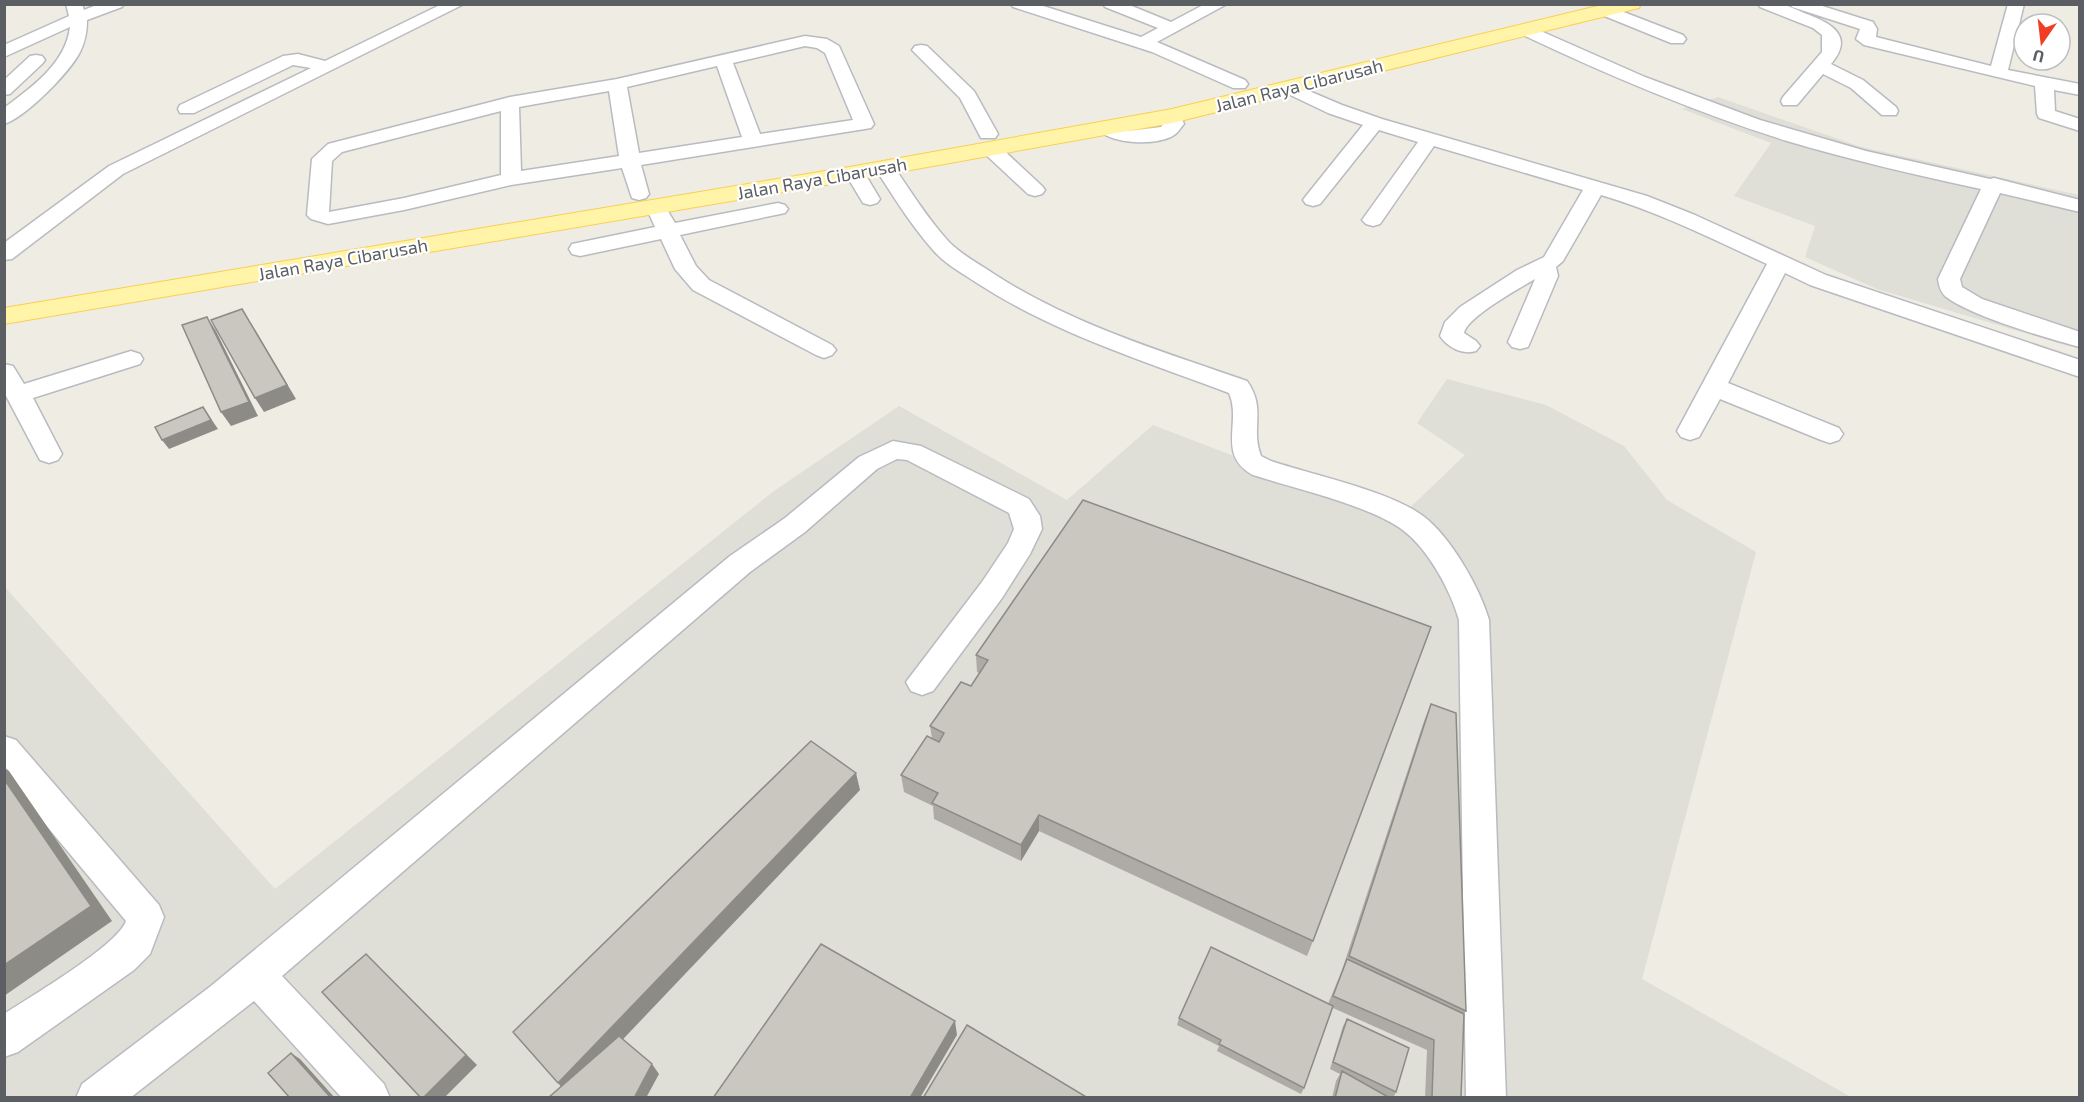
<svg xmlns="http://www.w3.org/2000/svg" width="2084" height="1102" font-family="'Exo 2',sans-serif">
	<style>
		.industrial { fill: #dfded7 }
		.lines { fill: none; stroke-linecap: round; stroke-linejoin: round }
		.minor-casing { stroke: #b8bbc0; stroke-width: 3 }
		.major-casing { stroke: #f9d052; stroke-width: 2 }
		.minor { fill: #fff; fill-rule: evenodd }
		.major { fill: #fff4a7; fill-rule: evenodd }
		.wall { fill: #aeaaa5 }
		.shaded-wall { fill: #8d8b86 }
		.building { fill: #cac6c0; stroke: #8d8b86; stroke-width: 1.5 }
		.labels { text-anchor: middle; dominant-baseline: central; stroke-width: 4.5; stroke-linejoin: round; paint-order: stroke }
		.far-street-label { font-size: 18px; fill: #5b5f64; stroke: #fff }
	</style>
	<rect width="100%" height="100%" fill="#efece3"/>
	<path class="industrial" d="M 1718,97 L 1861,147 L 2079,195 L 2079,349 L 1877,289 L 1805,257 L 1815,226 L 1734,196 L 1771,143 L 1682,109 Z
		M 1447,379 L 1546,405 L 1624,446 L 1667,500 L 1756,552 L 1642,979 L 1851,1097 L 5,1097 L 4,586 L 275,889 L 774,491 L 899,406 L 1067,500 L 1153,425 L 1398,519 L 1465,455 L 1417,423 Z"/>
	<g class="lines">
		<g class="minor-casing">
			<path id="minor" d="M 66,4 L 82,4 L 84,10 L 99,4 L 124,4 L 122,7 L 87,20 C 87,32 85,42 80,52 C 70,72 25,118 4,124 L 4,108 C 32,87 66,63 70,27 L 4,57 L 4,45 L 69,16 Z
				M 442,4 L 464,4 L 123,174 L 12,259 L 4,260 L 4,243 L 109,166 L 311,68 L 293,65 L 194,113 L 180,113 L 178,109 L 180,105 L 283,56 L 298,54 L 325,61 Z
				M 1011,4 L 1037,4 L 1141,37 L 1158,28 L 1105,7 L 1103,4 L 1127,4 L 1171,22 L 1205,4 L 1227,4 L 1157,42 L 1245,80 L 1248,84 L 1245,88 L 1233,88 L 1152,52 L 1013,7 Z
				M 1758,4 C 1766,4 1774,3 1782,4 C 1789,6 1797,10 1804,13 C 1829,22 1856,35 1831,64 L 1863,80 L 1896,107 L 1898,111 L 1896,115 L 1882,115 L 1851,88 L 1823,74 L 1797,105 L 1783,105 L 1781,101 L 1783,97 L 1822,52 L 1822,35 L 1813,28 L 1760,7 Z
				M 1790,4 L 1816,4 L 1873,22 L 1877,29 L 1876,37 L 1991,66 L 2008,4 L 2024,4 L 2008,70 L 2080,84 L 2080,95 L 2054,90 L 2055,111 L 2080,119 L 2080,131 L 2039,118 L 2037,114 L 2035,86 L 1864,45 L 1856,39 L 1860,29 L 1792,7 Z
				M 1608,6 L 1683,35 L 1686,39 L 1683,43 L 1671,43 L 1602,15 L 1600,11 L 1602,7 Z
				M 1527,25 L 1645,77 L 1760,120 L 1866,151 L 1990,179 L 1994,178 L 2080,200 L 2080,212 L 2000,193 L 1960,279 L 1962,287 L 1982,299 L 2080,332 L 2080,347 C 2049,339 1968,315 1945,296 C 1940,291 1939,285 1938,279 L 1981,189 C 1916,175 1851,160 1787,141 C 1695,112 1607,75 1521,34 L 1519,30 L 1521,26 Z
				M 805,36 L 827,39 L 839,46 L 874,124 L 871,128 L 641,165 L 649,194 L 646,198 L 639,200 L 632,198 L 622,168 L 511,185 L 404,210 L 328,224 L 311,219 L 307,215 L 312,159 L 328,144 L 510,97 L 617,79 ZM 805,46 L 817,48 L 825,53 L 853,120 L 760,134 L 733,63 ZM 717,66 L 742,137 L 639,153 L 627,87 ZM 609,91 L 619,156 L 521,171 L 519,107 ZM 501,111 L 501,175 L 404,198 L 329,212 L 332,161 L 342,152 Z
				M 921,45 L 927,46 L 974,91 L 998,134 L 995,138 L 981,138 L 960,98 L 912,50 L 915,46 Z
				M 36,55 L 42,56 L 45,60 L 42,64 L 10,94 L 4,95 L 4,80 L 30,56 Z
				M 1290,83 L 1342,105 L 1382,119 L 1647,196 L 1695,215 L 1826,275 L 2080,360 L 2080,377 L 1810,285 L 1785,273 L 1728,383 L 1839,428 L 1843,434 L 1839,440 L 1830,443 L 1821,440 L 1720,399 L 1699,437 L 1690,440 L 1681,437 L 1677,431 L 1767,264 C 1712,239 1659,212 1601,195 L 1563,261 L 1556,267 L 1558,276 L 1528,347 L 1520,349 L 1512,347 L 1508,342 L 1535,279 C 1520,288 1467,317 1464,333 L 1476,341 L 1480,346 L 1476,351 C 1463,355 1448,348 1440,336 L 1445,322 L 1460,307 L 1517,270 L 1544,257 L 1583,190 L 1434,146 L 1380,224 L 1373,226 L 1366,224 L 1362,220 L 1418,142 L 1379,130 L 1320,204 L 1313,206 L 1306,204 L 1303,200 L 1306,196 L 1363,125 L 1328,113 L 1284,92 L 1281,88 L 1284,84 Z
				M 1172,110 L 1179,112 L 1184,124 C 1181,127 1178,133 1174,135 C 1159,146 1109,145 1097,128 L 1100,124 L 1107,122 L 1128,131 L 1161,127 L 1164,123 L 1163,116 L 1165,112 Z
				M 991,143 L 998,145 L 1042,186 L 1045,190 L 1042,194 L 1035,196 L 1028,194 L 984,153 L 981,149 L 984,145 Z
				M 885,162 L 892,164 C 910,190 927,218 949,242 C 962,255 979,264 994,274 C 1071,324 1161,351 1247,381 C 1267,409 1250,428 1261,456 L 1271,461 C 1313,475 1390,491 1423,516 C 1450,536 1480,588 1489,620 L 1506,1098 L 1466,1098 L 1459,620 C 1451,591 1428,549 1404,531 C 1372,506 1294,488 1253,475 C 1216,455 1242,422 1229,393 C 1144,361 1054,333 977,283 C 962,273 945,264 933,250 C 911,225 893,196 875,168 L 878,164 Z
				M 855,167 L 862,169 L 880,199 L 877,203 L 870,205 L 863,203 L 845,173 L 848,169 Z
				M 656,201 L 663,203 L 675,223 L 778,203 L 785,205 L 788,209 L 785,213 L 680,235 L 696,266 L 709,280 L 832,345 L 836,350 L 832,355 L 824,358 L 816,355 L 693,290 L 675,269 L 661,239 L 580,256 L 572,254 L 569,249 L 572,244 L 655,227 L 646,207 L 649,203 Z
				M 131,351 L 140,354 L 143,359 L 140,364 L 33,398 L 62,454 L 58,460 L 49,463 L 40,460 L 4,392 L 4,364 L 13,366 L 24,384 Z
				M 893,441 L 921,446 L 1029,499 L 1040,516 L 1042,529 L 1030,554 L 1002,598 L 933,691 L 922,695 L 911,691 L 906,682 L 982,582 L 1008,543 L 1014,529 L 1009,513 L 907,460 L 897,459 L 877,469 L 805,532 L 750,572 L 282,976 L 384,1084 L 390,1098 L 342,1098 L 254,1001 L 130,1098 L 76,1098 L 82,1084 L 211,986 L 730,556 L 785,518 L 859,457 Z
				M 4,736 L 16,740 L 159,905 L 164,917 L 150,954 L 134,970 L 18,1052 L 4,1057 L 4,1014 C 30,997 117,946 126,921 L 4,775 Z"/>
		</g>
		<g class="major-casing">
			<path id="major" d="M 1606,4 L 1641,4 L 1639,8 L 1172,123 L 855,180 L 4,324 L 4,308 L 855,166 L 1172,109 Z"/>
		</g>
		<use href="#minor" class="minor"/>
		<use href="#major" class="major"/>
	</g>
	<path class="wall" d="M 1083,500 L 1313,941 L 1307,956 L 1039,831 L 1021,861 L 934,819 L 933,806 L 904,792 L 901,775 L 932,738 L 930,726 L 971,686 L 979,673 L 977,672 L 976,655 Z
		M 1431,704 L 1466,1011 L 1464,1014 L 1461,1098 L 1425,1098 L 1427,1050 L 1333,1008 L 1304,1088 L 1301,1094 L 1217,1051 L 1219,1046 L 1177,1025 L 1179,1018 L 1328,1004 L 1342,970 L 1424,721 Z
		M 1347,1019 L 1396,1092 L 1393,1098 L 1332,1098 L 1336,1081 L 1340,1074 L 1330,1069 L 1343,1026 Z"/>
	<path class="shaded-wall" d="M 207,317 L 216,331 L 258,416 L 231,426 L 221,412 Z
		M 251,323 L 296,399 L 264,412 L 255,398 Z
		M 203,407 L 218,429 L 169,449 L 162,440 Z
		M 4,767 L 9,771 L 112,921 L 4,996 Z
		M 856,773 L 860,790 L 569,1096 L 558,1083 Z
		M 1039,815 L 1039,831 L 1021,861 L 1021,845 Z
		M 366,954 L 477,1065 L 444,1098 L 423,1098 Z
		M 955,1021 L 957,1035 L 920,1098 L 910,1098 Z
		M 291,1053 L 300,1059 L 335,1098 L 331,1098 Z
		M 652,1064 L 659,1074 L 646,1098 L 634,1098 Z"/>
	<path class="building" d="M 242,309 L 287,385 L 255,398 L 211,320 Z
		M 207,317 L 249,402 L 221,412 L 182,325 Z
		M 203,407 L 211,420 L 162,440 L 155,427 Z
		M 1083,500 L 1431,627 L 1313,941 L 1039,815 L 1021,845 L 932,803 L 938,793 L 901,775 L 927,736 L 939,742 L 944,733 L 930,726 L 961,682 L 971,686 L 988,660 L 976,655 Z
		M 1431,704 L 1456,713 L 1466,1011 L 1349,956 Z
		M 811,741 L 856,773 L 558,1083 L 513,1032 Z
		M 4,779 L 91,906 L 4,965 Z
		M 821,944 L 955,1021 L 910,1098 L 713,1098 Z
		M 1211,947 L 1333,1006 L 1304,1088 L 1219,1044 L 1221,1040 L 1179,1018 Z
		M 366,954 L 466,1055 L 423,1098 L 421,1098 L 322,992 Z
		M 1347,959 L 1464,1014 L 1461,1098 L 1432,1098 L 1434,1040 L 1333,996 Z
		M 1347,1019 L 1409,1048 L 1396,1092 L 1333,1062 Z
		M 967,1025 L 1088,1098 L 923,1098 Z
		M 619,1036 L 652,1064 L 634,1098 L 548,1098 Z
		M 291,1053 L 331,1098 L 290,1098 L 268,1073 Z
		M 1342,1071 L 1390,1098 L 1335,1098 Z"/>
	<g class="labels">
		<g class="far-street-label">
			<text transform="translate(1299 85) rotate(-14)">Jalan Raya Cibarusah</text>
			<text transform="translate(822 178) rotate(-10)">Jalan Raya Cibarusah</text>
			<text transform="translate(343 259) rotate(-10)">Jalan Raya Cibarusah</text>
		</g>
	</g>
	<rect width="2084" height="1102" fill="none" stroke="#5b5f64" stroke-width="12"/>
	<g transform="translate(2042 42) rotate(194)"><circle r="28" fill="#ffffff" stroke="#bdbfc1" stroke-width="1.5"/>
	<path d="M0-4.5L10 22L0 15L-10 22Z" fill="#f23d25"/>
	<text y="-9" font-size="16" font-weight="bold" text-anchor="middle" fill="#5b5f64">U</text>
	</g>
</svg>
